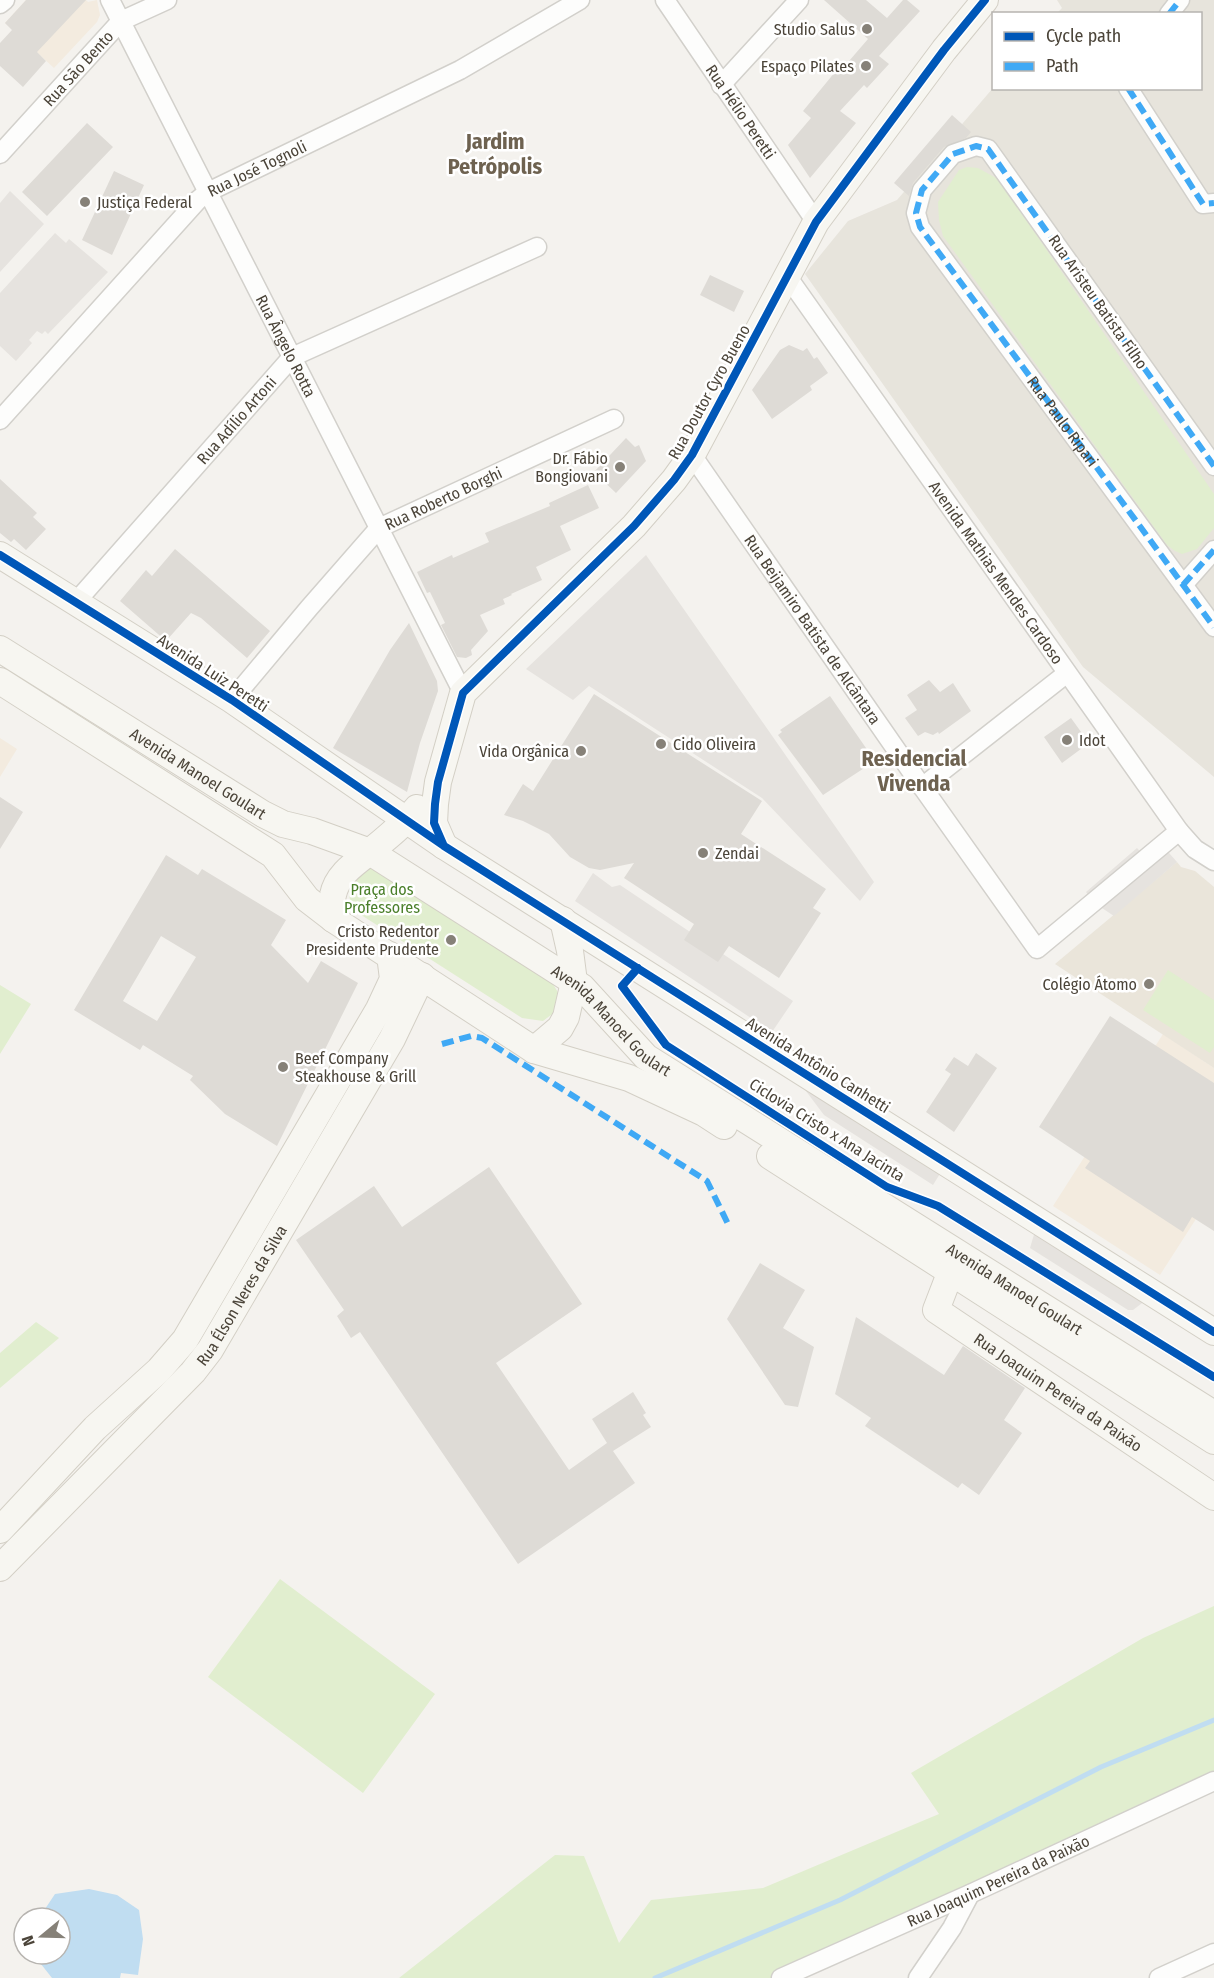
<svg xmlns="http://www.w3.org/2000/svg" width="1214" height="1978" font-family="'Fira Sans Condensed',sans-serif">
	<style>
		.residential { fill: #e7e4dc }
		.commercial { fill: #f3ebdf }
		.education { fill: #eae5da }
		.green { fill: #e1eecf }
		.parking { fill: #e6e3df }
		.water { fill: #c0ddf1 }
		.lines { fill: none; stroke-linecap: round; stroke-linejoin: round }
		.stream { stroke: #c0ddf1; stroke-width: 5 }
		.building { fill: #dedbd6; fill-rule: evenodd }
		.street-casing { stroke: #d2d0cb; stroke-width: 21 }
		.secondary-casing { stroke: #d3cfc5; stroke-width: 28 }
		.street { stroke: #fdfdfc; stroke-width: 18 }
		.secondary { stroke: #f7f6f1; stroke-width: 26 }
		.quiet { stroke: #3fa9f5; stroke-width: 6; stroke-dasharray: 12 6; stroke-linecap: butt }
		.cycleway-casing { stroke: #fff; stroke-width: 11 }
		.cycleway { stroke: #0057b8; stroke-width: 8 }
		.poi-dot { fill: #868178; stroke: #fff; stroke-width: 2 }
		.labels { text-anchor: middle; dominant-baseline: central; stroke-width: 5; stroke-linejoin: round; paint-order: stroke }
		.poi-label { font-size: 16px; fill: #4b4439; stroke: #fff; text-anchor: end }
		.street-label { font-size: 16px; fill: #4b4439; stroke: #fff }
		.park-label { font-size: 16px; fill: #4a7f2a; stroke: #fff }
		.district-label { font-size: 22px; font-weight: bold; fill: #6e6250; stroke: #fff }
	</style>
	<rect width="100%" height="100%" fill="#f4f2ee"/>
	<path class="residential" d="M 1057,0 L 1214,0 L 1214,777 L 1083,667 L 805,274 L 848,221 L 897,200 L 993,88 L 1200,88 L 1200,14 L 1057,13 L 1062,8 Z"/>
	<path class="commercial" d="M 26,0 L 86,0 L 88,2 L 97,0 L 100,15 L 97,22 L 54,68 L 5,23 Z
		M 0,738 L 17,749 L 0,777 Z
		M 1163,1034 L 1214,1068 L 1214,1191 L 1160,1275 L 1053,1206 Z"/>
	<path class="education" d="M 1177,862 L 1181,867 L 1195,871 L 1214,887 L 1214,1068 L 1055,964 Z"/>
	<path class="green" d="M 967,167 L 978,168 L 998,179 L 1214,494 L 1214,528 L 1197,549 L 1182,554 L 1175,551 L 1167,545 L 943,236 L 939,220 L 938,202 L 959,170 Z
		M 371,868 L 378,868 L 550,979 L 559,994 L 555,1012 L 543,1021 L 522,1018 L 355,911 C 343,891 350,876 371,868 Z
		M 1168,970 L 1214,1000 L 1214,1047 L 1210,1053 L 1143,1010 Z
		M 0,985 L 31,1004 L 0,1054 Z
		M 36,1322 L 59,1338 L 0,1388 L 0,1353 Z
		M 280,1579 L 435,1694 L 363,1793 L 208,1677 Z
		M 1214,1606 L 1214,1772 L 962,1897 L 774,1978 L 399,1978 L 555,1855 L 584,1856 L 619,1943 L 651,1900 L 763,1888 L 939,1814 L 911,1773 L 1143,1638 Z"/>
	<path class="parking" d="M 10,191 L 44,224 L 0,272 L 0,203 Z
		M 55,233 L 66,243 L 69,239 L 108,272 L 48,334 L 45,331 L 42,334 L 37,331 L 29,340 L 32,343 L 16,361 L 0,346 L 0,293 Z
		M 646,555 L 874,882 L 860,901 L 762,798 L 589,686 L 573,700 L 526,669 Z
		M 1162,845 L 1177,862 L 1114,916 L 1093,902 L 1086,892 L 1137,848 L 1146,858 Z
		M 593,873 L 612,887 L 620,885 L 793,1001 L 772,1032 L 575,901 Z
		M 784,1062 L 946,1164 L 933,1185 L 824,1115 Z
		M 1038,1221 L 1154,1294 L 1133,1310 L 1128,1310 L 1030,1248 Z"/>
	<path class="water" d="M 89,1889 L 117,1895 L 139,1910 L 143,1939 L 138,1975 L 121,1973 L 120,1978 L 52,1978 L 37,1959 L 35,1954 L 60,1954 L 60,1918 L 39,1918 L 55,1894 Z"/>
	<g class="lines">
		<path class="stream" d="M 655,1978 L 840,1900 L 1101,1767 L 1214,1720"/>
	</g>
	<path class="building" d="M 26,0 L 86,0 L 37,52 L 46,61 L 23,87 L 0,66 L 0,43 L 12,30 L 5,23 Z
		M 824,0 L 866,0 L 887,18 L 903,0 L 907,0 L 920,11 L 879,56 L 889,64 L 867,88 L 864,85 L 840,111 L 856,123 L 810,178 L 788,145 L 811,118 L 803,111 L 840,66 L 843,68 L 868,39 Z
		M 952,115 L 971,132 L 966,138 L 944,147 L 913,183 L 909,196 L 894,183 Z
		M 87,123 L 113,147 L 47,216 L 22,192 Z
		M 114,171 L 144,185 L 112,255 L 82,240 Z
		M 710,275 L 744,291 L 734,312 L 700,295 Z
		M 789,345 L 803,351 L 807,348 L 814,359 L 817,357 L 828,373 L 810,386 L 812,390 L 772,419 L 752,390 L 780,350 Z
		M 626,438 L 635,447 L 639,445 L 646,461 L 616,493 L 594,472 Z
		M 0,479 L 37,513 L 33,517 L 46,529 L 26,550 L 14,539 L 11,542 L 0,533 Z
		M 588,485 L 599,508 L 560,526 L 571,550 L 536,567 L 542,580 L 511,594 L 512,595 L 503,599 L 505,604 L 480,615 L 488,631 L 471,650 L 472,655 L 466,658 L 457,657 L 441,625 L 445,623 L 430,592 L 427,593 L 417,572 L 452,555 L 453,558 L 489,542 L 485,533 L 550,506 L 549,503 Z
		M 175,549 L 270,631 L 247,658 L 201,618 L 191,613 L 166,641 L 120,601 L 146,570 L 152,576 Z
		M 409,623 L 437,681 L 438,691 L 420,743 L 407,792 L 333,748 L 390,650 Z
		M 929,680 L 940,692 L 953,683 L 971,711 L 939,734 L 938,732 L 933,735 L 925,732 L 918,736 L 905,718 L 917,710 L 907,695 Z
		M 594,694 L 762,801 L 741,834 L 826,889 L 813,908 L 821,913 L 779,978 L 729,946 L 718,962 L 684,940 L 694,924 L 624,878 L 634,863 L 600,870 L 589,868 L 570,857 L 549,834 L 523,821 L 504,815 L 523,784 L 533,791 Z
		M 830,696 L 875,761 L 823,795 L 778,735 L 782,732 L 780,730 Z
		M 1071,718 L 1089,743 L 1062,763 L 1044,737 Z
		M 0,797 L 23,812 L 0,849 Z
		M 166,855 L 198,875 L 202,869 L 286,920 L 271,945 L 308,983 L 321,961 L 358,983 L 277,1146 L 225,1114 L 190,1080 L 193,1076 L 143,1045 L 140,1050 L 74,1010 ZM 161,936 L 196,957 L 157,1021 L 123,1001 Z
		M 1110,1016 L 1214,1083 L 1214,1231 L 1192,1217 L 1183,1232 L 1085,1168 L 1090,1161 L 1039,1127 Z
		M 976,1053 L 997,1068 L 954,1132 L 926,1112 L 951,1074 L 945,1070 L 954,1057 L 968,1066 Z
		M 489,1167 L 582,1304 L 496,1363 L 569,1470 L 607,1443 L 592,1419 L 633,1392 L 646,1413 L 643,1415 L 651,1427 L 613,1451 L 635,1483 L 518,1564 L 360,1332 L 351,1338 L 337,1316 L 344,1310 L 296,1240 L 374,1186 L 402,1227 Z
		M 760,1263 L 805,1290 L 783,1328 L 814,1347 L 798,1407 L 785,1405 L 727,1319 Z
		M 856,1317 L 944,1375 L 963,1346 L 1025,1388 L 1004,1420 L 1022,1433 L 979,1495 L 962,1483 L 958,1488 L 865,1426 L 871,1418 L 835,1394 Z"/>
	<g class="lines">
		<g class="street-casing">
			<g id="street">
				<path id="s1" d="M 110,0 L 463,693"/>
				<path id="s2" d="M 665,0 L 816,222"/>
				<path d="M 0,4 L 5,0"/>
				<path d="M 1169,14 L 1180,0"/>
				<path d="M 721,85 L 799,0"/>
				<path d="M 1128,88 L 1203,204 L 1214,203"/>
				<path id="s3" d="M 0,154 L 121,21 L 167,0"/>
				<path id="s4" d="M 787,276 L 1179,831 L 1195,849 L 1214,861"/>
				<path id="s5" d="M 0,420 L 198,200 L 208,192 L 460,70 L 580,0"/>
				<path id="s6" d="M 692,455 L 918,781 L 1037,949 L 1179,831"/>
				<path d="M 1214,466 L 988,149 L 976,146 L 953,154 L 922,190 L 916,213 L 920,227 L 1214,627"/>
				<path d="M 1183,585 L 1214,550"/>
				<path id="s7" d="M 75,603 L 292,357 L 537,247"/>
				<path id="s8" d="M 232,700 L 309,608 L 379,528 L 614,419"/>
				<path d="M 922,787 L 1066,674"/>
				<path id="s9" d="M 781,1978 L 970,1894 L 1214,1781"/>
				<path d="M 918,1978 L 952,1928 L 970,1894"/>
				<path d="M 1159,1978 L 1214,1953"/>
			</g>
		</g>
		<g class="secondary-casing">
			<g id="secondary">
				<path d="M 0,555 L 232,700 L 444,846 L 1214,1332"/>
				<path id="s10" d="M 0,649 L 263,814 L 283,824 L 312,831 L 370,852 L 582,987 L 646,1057 L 1214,1414"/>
				<path d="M 0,681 L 273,855 L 307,899 L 333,919 L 534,1050 L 629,1078 L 704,1113 L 724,1126"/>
				<path d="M 444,846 L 434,823 L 435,804 L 438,782 L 463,693 L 634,526 L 674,480 L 692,455 L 816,222 L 944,50 L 985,0"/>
				<path d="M 333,919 C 333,911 331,902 333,895 C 337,874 357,862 372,850 C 388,837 404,824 417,808"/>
				<path d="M 534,1050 L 560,1028 L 566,1017 L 574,982 L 570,951 L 563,920"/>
				<path d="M 770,1156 L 1214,1441"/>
				<path id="s11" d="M 951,1271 L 936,1310 L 1214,1497"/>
				<path d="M 0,1530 L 95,1428 L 159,1370 L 185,1340 L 379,1009 L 393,979 L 390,955"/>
				<path id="s12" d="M 0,1568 L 193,1372 L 210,1350 L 392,1039 L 422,976"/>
			</g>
		</g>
		<use href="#street" class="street"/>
		<use href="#secondary" class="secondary"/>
		<g class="quiet">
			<path d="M 1169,14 L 1180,0"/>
			<path d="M 1128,88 L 1203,204 L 1214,203"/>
			<path id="s13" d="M 1214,466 L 988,149 L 976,146 L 953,154 L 922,190 L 916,213 L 920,227 L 1214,627"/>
			<path d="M 1183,585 L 1214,550"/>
			<path d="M 442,1044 L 471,1036 L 482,1038 L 707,1181 L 729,1226"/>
		</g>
		<g class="cycleway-casing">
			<path id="cycleway" d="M 0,555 L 232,700 L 444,846 L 1214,1332
				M 444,846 L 434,823 L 435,804 L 438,782 L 463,693 L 634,526 L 674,480 L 692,455 L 816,222 L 944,50 L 985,0
				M 638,968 L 622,986 L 666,1045 L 887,1187 L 938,1206 L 1214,1377"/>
		</g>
		<use href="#cycleway" class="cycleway"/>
	</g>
	<g class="poi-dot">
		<circle cx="867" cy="29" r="6"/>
		<circle cx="866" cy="66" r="6"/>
		<circle cx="85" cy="202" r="6"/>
		<circle cx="620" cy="467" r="6"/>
		<circle cx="1067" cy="740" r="6"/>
		<circle cx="661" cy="744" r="6"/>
		<circle cx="581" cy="751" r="6"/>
		<circle cx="703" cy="853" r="6"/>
		<circle cx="451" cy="940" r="6"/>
		<circle cx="1149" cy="984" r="6"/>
		<circle cx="283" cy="1067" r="6"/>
	</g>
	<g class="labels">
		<g class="poi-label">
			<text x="855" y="29">Studio Salus</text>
			<text x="854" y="66">Espaço Pilates</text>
			<text x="97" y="202" text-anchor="start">Justiça Federal</text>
			<text x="608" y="458">Dr. Fábio<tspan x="608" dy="18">Bongiovani</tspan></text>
			<text x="1079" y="740" text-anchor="start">Idot</text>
			<text x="673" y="744" text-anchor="start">Cido Oliveira</text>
			<text x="569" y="751">Vida Orgânica</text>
			<text x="715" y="853" text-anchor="start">Zendai</text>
			<text x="439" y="931">Cristo Redentor<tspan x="439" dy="18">Presidente Prudente</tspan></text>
			<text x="1137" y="984">Colégio Átomo</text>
			<text x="295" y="1058" text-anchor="start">Beef Company<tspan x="295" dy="18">Steakhouse &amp; Grill</tspan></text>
		</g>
		<g class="street-label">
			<text stroke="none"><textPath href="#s3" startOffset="116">Rua São Bento</textPath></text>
			<text stroke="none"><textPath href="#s2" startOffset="135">Rua Hélio Peretti</textPath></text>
			<text stroke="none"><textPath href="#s5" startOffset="363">Rua José Tognoli</textPath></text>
			<text transform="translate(1098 302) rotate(55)">Rua Aristeu Batista Filho</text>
			<text stroke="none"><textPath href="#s1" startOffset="388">Rua Ângelo Rotta</textPath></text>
			<text transform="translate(709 392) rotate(-61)">Rua Doutor Cyro Bueno</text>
			<text stroke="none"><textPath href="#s7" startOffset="244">Rua Adílio Artoni</textPath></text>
			<text stroke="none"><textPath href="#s13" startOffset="753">Rua Paulo Ripari</textPath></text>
			<text stroke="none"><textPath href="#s8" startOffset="297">Rua Roberto Borghi</textPath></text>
			<text stroke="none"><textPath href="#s4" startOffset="363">Avenida Mathias Mendes Cardoso</textPath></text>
			<text stroke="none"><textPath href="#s6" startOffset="212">Rua Beijamiro Batista de Alcântara</textPath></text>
			<text transform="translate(213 673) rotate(33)">Avenida Luiz Peretti</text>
			<text stroke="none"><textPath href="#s10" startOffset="234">Avenida Manoel Goulart</textPath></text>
			<text stroke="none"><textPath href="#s10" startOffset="720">Avenida Manoel Goulart</textPath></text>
			<text transform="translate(818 1065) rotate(32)">Avenida Antônio Canhetti</text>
			<text transform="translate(827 1130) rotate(32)">Ciclovia Cristo x Ana Jacinta</text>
			<text stroke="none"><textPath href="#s10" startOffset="1206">Avenida Manoel Goulart</textPath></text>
			<text stroke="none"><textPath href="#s12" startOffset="366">Rua Élson Neres da Silva</textPath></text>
			<text stroke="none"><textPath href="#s11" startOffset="189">Rua Joaquim Pereira da Paixão</textPath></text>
			<text stroke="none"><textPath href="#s9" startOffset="238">Rua Joaquim Pereira da Paixão</textPath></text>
		</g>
		<g class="park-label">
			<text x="382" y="889">Praça dos<tspan x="382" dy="18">Professores</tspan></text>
		</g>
		<g class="district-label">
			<text x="495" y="141">Jardim<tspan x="495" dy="25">Petrópolis</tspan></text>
			<text x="914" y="758">Residencial<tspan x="914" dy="25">Vivenda</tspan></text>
		</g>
	</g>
	<rect x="992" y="12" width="210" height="78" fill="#ffffff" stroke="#b7b4b0" stroke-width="1.5"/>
	<rect x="1004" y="32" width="30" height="9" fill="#0057b8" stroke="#b7b4b0" stroke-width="1.5"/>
	<text x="1046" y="42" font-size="18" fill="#4b4439">Cycle path</text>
	<rect x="1004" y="62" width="30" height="9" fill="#3fa9f5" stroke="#b7b4b0" stroke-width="1.5"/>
	<text x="1046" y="72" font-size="18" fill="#4b4439">Path</text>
	<g transform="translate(42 1936) rotate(251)"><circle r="28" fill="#ffffff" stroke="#b7b4b0" stroke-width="1.5"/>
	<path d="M0-4.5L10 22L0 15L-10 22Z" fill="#868178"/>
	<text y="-9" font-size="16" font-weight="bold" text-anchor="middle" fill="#4b4439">N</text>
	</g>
</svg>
